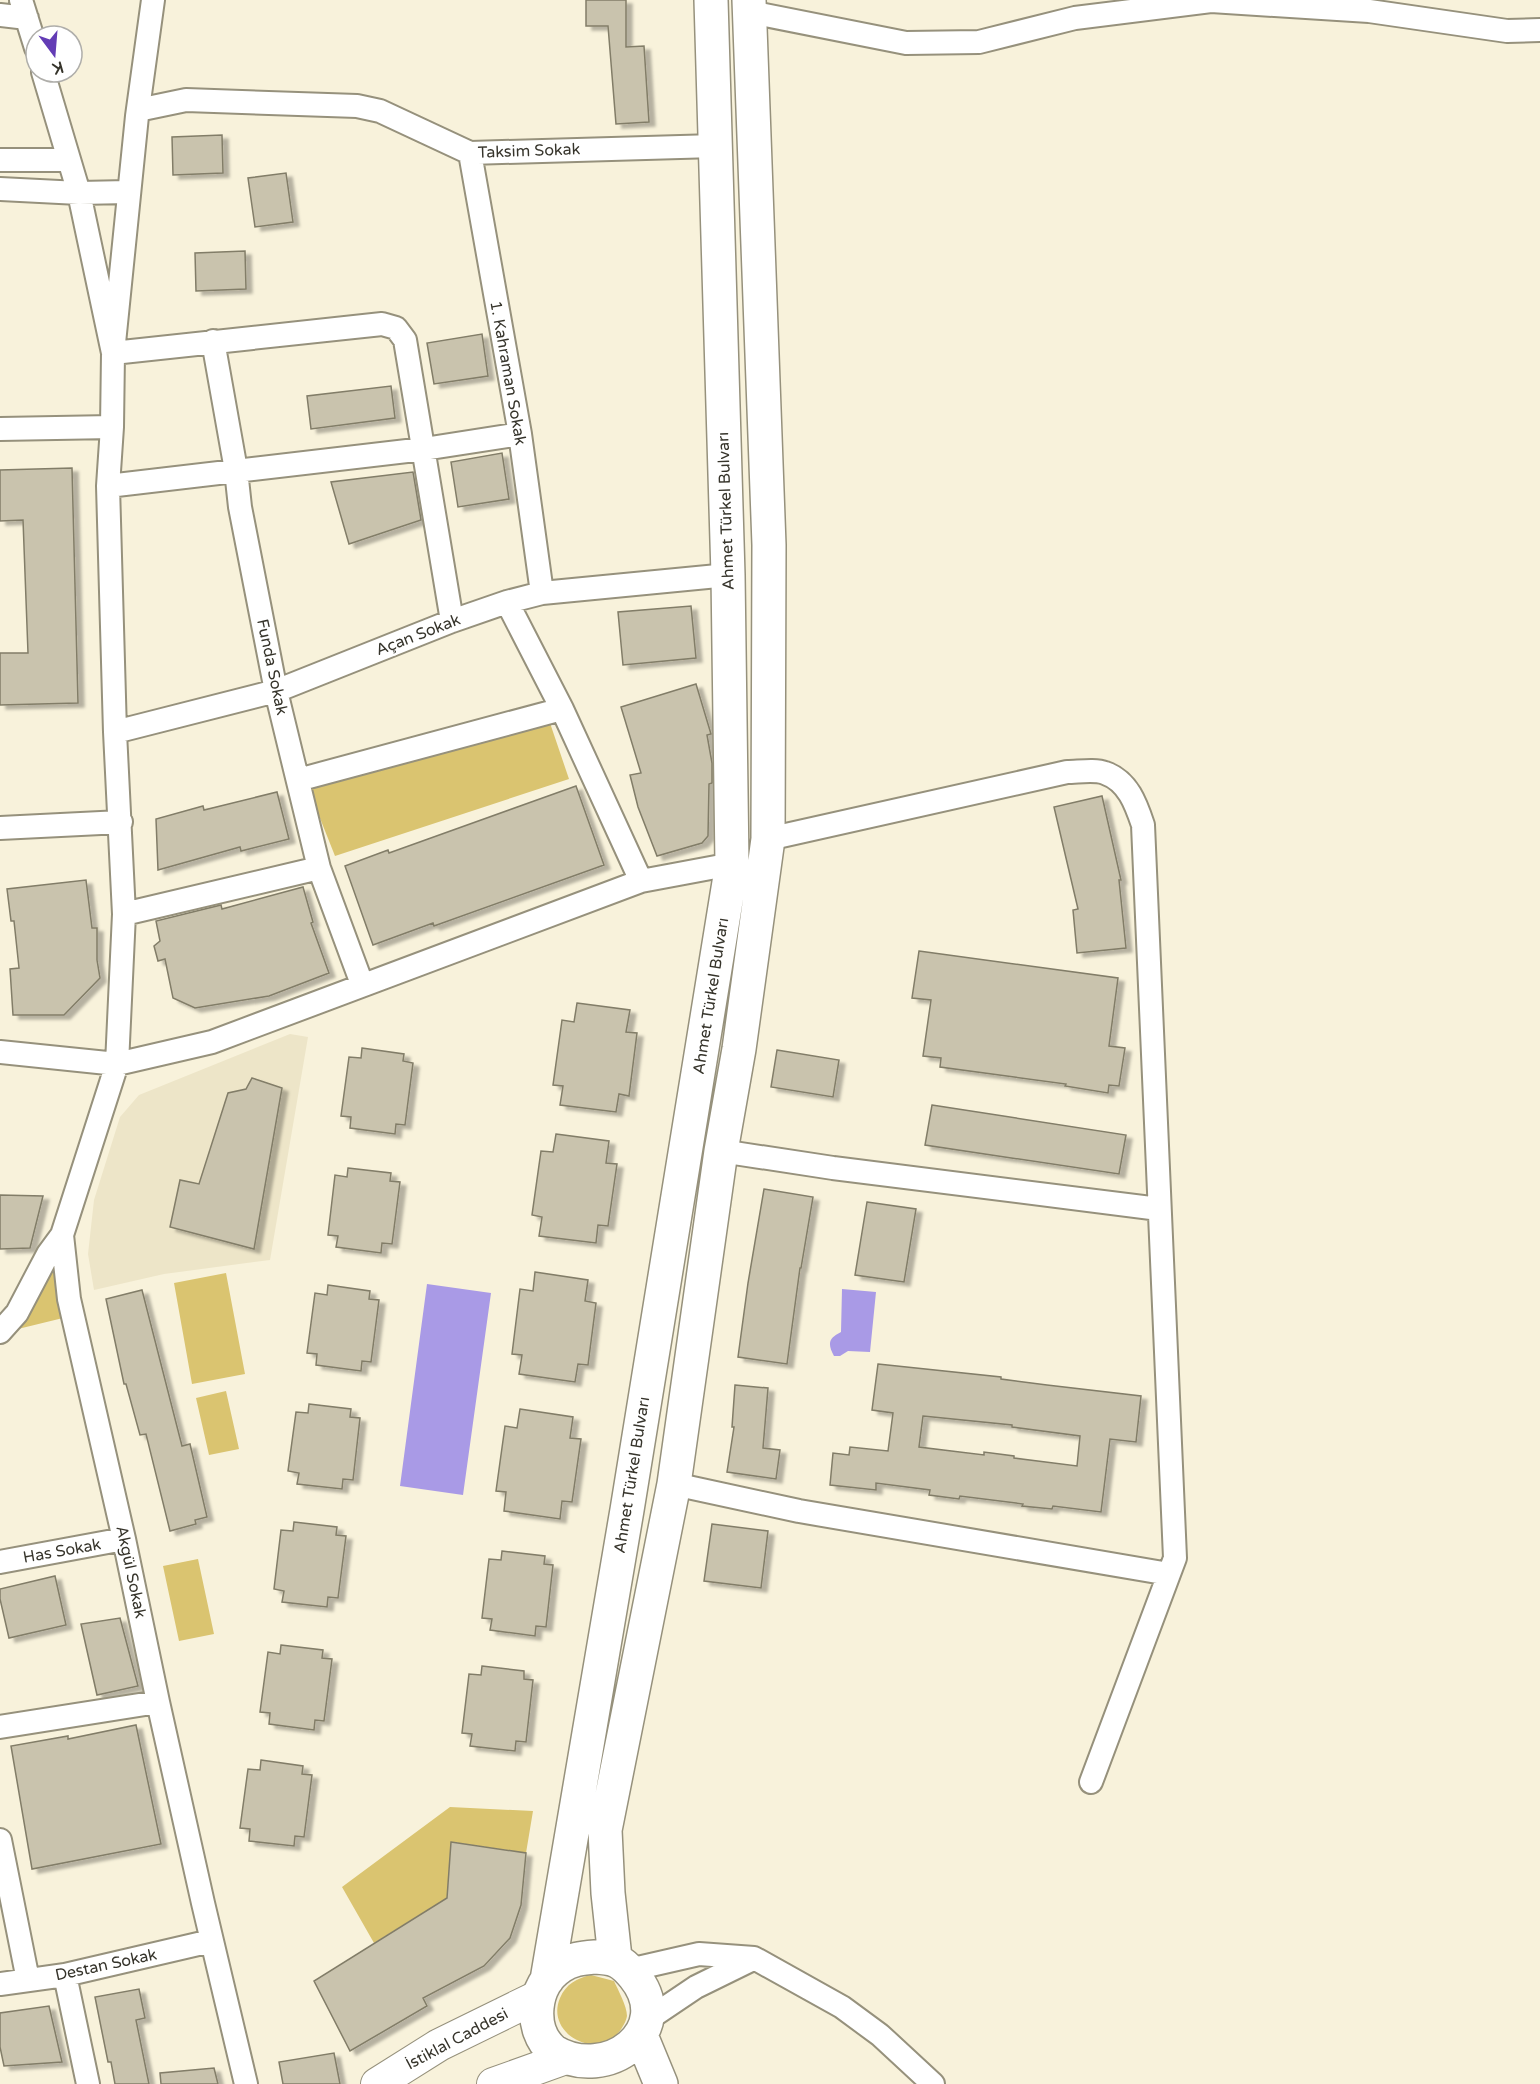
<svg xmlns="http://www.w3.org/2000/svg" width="1540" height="2084" font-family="'Varela Round',sans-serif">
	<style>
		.built { fill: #ede5c8 }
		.green { fill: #dac470 }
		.water { fill: #a99ae6 }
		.building { fill: #c9c3ad; stroke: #827d68; stroke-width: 1.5; fill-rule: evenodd; filter: url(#shadow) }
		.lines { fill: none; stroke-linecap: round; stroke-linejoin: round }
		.minor-casing { stroke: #96917c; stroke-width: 26 }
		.secondary-casing { stroke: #96917c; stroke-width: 34 }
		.primary-casing { stroke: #96917c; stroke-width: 36 }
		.minor { stroke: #fff; stroke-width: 22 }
		.secondary { stroke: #fff; stroke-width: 32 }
		.primary { stroke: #fff; stroke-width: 33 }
		.labels { text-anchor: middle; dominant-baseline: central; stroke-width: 4.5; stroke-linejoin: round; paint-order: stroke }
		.street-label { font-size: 16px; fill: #36342b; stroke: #fff }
	</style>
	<defs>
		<filter id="shadow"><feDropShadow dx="6" dy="4" stdDeviation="1.5" flood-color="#0004"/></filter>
	</defs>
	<rect width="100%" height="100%" fill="#f8f2db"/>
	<path class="built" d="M 290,1034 L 308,1037 L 270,1260 L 164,1274 L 94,1290 L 88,1254 L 94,1200 L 120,1117 L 139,1095 Z"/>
	<path class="green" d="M 550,723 L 569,779 L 335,856 L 308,788 Z
		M 53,1266 L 63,1318 L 18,1329 L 31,1312 Z
		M 226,1273 L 245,1374 L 192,1384 L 174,1283 Z
		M 226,1391 L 239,1449 L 209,1455 L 196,1398 Z
		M 198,1559 L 214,1634 L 179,1641 L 163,1566 Z
		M 450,1807 L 533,1811 L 526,1853 L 452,1842 L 447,1898 L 374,1943 L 342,1887 Z
		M 591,1975 L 614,1981 C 618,1990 627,2006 627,2016 C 626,2022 622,2028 619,2032 C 595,2061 545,2033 560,1998 C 566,1984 577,1978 591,1975 Z"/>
	<path class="water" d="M 427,1284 L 491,1293 L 463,1495 L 400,1486 Z
		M 842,1289 L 876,1292 L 870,1352 L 848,1351 L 840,1356 L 834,1356 C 827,1343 829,1338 841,1332 Z"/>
	<path class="building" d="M 586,0 L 626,0 L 626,47 L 644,46 L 649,122 L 616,124 L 608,26 L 586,26 Z
		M 222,135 L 223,173 L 173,175 L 172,137 Z
		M 286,173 L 293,222 L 255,227 L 248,178 Z
		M 245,251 L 246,289 L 196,291 L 195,253 Z
		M 482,334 L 488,376 L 434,384 L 427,343 Z
		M 391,386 L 395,418 L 311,429 L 307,396 Z
		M 502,453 L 509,499 L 458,507 L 451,462 Z
		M 72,468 L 78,703 L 0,705 L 0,653 L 28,653 L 23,520 L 0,521 L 0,470 Z
		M 413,472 L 421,520 L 349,544 L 331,482 Z
		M 691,606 L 696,658 L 623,665 L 618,612 Z
		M 696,684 L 711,734 L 707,735 L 712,763 L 712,783 L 709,784 L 708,836 L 702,843 L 657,856 L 638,807 L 630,775 L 641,773 L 621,707 Z
		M 576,786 L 604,865 L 434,926 L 433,923 L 373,945 L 345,866 L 388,850 L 389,853 Z
		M 277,792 L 289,839 L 241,851 L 240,847 L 158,870 L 156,819 L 203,806 L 204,810 Z
		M 1102,796 L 1121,880 L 1119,880 L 1126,948 L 1077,953 L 1073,910 L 1078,909 L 1054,807 Z
		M 86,880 L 92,928 L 97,928 L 97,960 L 100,978 L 64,1015 L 13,1015 L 10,969 L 19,968 L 14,921 L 11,921 L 7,889 Z
		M 303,887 L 313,922 L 311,923 L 329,973 L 269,996 L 195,1008 L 173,998 L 165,959 L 158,961 L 154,946 L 160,941 L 156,921 L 221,905 L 222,909 Z
		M 919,951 L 1118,978 L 1109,1046 L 1125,1048 L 1119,1086 L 1109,1085 L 1108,1093 L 1065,1086 L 1066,1084 L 940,1067 L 941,1058 L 923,1056 L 931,1000 L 912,998 Z
		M 577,1003 L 630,1010 L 626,1032 L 637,1033 L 629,1096 L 619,1094 L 616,1112 L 560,1105 L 563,1086 L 553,1085 L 562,1020 L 574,1022 Z
		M 362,1048 L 404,1054 L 403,1061 L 413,1063 L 405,1125 L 396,1124 L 395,1134 L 350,1128 L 351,1117 L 341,1116 L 349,1057 L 361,1058 Z
		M 777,1050 L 839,1060 L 833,1097 L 771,1087 Z
		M 252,1078 L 282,1088 L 254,1249 L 170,1227 L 180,1180 L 199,1184 L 228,1093 L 246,1089 Z
		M 932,1105 L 1126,1135 L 1119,1174 L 925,1145 Z
		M 556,1134 L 609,1141 L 606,1163 L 617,1164 L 608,1226 L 598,1225 L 596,1243 L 539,1236 L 542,1217 L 532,1215 L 541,1151 L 553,1152 Z
		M 348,1168 L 391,1173 L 390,1181 L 400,1182 L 392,1244 L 382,1243 L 381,1253 L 336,1247 L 338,1236 L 328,1235 L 335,1175 L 347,1177 Z
		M 764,1189 L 813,1197 L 801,1268 L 800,1268 L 787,1364 L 738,1357 L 748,1283 Z
		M 0,1195 L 43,1196 L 30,1248 L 0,1249 Z
		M 867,1202 L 916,1209 L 904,1282 L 855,1275 Z
		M 535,1272 L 588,1280 L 585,1301 L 596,1303 L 588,1365 L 578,1364 L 575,1382 L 519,1374 L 522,1355 L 512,1354 L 520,1289 L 533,1291 Z
		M 328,1285 L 370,1291 L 369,1299 L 379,1300 L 371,1362 L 362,1361 L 361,1371 L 316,1365 L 317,1354 L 307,1353 L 315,1293 L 327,1295 Z
		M 142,1290 L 182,1446 L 190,1444 L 207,1517 L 195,1520 L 196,1524 L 170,1531 L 146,1434 L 140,1435 L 126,1384 L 124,1384 L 106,1299 Z
		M 878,1364 L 1001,1377 L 1001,1379 L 1047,1385 L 1141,1396 L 1136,1442 L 1110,1439 L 1101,1512 L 1053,1506 L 1052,1509 L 1022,1506 L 1023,1504 L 960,1496 L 959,1499 L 929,1495 L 930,1490 L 876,1483 L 876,1490 L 830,1485 L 833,1453 L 849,1455 L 850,1447 L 888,1451 L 893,1413 L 872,1410 ZM 923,1416 L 1012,1425 L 1012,1427 L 1080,1436 L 1077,1466 L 1014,1458 L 1014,1456 L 984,1452 L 984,1455 L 919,1447 Z
		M 735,1385 L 768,1388 L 763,1448 L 780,1450 L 776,1479 L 727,1472 L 734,1427 L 732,1427 Z
		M 309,1404 L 351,1409 L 350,1417 L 360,1418 L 353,1480 L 343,1479 L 342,1489 L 297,1484 L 299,1473 L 288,1471 L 296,1412 L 308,1413 Z
		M 520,1409 L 573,1417 L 570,1438 L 581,1439 L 572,1502 L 562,1501 L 560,1519 L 504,1511 L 506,1492 L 496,1491 L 505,1426 L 517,1428 Z
		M 294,1522 L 337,1527 L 336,1535 L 346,1536 L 338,1598 L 328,1597 L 327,1607 L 282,1602 L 284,1591 L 274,1589 L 281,1530 L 293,1531 Z
		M 712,1524 L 768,1531 L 761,1588 L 704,1581 Z
		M 502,1551 L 545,1556 L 544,1564 L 553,1565 L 546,1627 L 536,1626 L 535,1636 L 490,1630 L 492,1619 L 482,1618 L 489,1559 L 501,1560 Z
		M 55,1576 L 66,1625 L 9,1638 L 0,1599 L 0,1589 Z
		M 120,1618 L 138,1686 L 97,1695 L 81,1624 Z
		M 281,1645 L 323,1650 L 322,1658 L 332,1659 L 324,1721 L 315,1720 L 314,1730 L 269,1724 L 270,1713 L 260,1712 L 268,1652 L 280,1654 Z
		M 482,1666 L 524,1671 L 524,1679 L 533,1680 L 526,1742 L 516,1741 L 515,1751 L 470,1746 L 472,1734 L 462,1733 L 469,1674 L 481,1675 Z
		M 136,1725 L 161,1844 L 32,1869 L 11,1746 L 68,1736 L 68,1739 Z
		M 261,1760 L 303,1766 L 302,1774 L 312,1775 L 304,1837 L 295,1836 L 294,1846 L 249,1841 L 250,1829 L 240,1828 L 248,1769 L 260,1770 Z
		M 451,1842 L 526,1853 L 521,1905 L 510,1938 L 484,1966 L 423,1998 L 427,2006 L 350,2051 L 314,1981 L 447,1898 Z
		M 139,1989 L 145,2018 L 136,2020 L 149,2084 L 115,2084 L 111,2062 L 108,2062 L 95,1997 Z
		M 49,2006 L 62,2062 L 4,2066 L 0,2047 L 0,2013 Z
		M 334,2053 L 340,2084 L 283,2084 L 279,2062 Z
		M 214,2068 L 218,2084 L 161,2084 L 160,2073 Z"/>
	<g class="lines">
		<g class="minor-casing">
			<path id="minor" d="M 21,0 L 36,48
				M 153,0 L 137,116 L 113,353 L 382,324 L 396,328 L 405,340 L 452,621
				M 750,12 L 906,43 L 979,42 L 1075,18 L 1211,1 L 1369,11 L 1507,31 L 1540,30
				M 0,15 L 27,18
				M 43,72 L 79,193 L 113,353 L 112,427 L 108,486 L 115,732 L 124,914 L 117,1064 L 62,1235 L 69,1299 L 124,1539 L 158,1702 L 203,1903 L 246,2084
				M 138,110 L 186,100 L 357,106 L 380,111 L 470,153 L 715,146
				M 470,153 L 520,434 L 542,593
				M 0,160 L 69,160
				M 0,189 L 79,193 L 128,192
				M 213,341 L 236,470 L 240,507 L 276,691 L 319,868 L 362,984
				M 0,429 L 112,427
				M 108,486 L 424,449 L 520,434
				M 507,602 L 562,709 L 641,881
				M 115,732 L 276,691 L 452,621 L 507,602 L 542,593 L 728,575
				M 298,780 L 562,709
				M 0,828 L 121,822
				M 768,839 L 1067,772 C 1078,772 1095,769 1105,773 C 1128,781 1136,804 1143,825 L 1175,1558 L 1091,1782
				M 124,914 L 319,868
				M 0,1052 L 117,1064 L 212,1042 L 641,881 L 732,864
				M 721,1151 L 833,1168 L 1159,1209
				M 0,1332 L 17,1313 L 48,1254 L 62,1235
				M 674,1484 L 799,1511 L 1169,1574
				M 0,1562 L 124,1539
				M 0,1727 L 158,1702
				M 0,1840 L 28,1980
				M 629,1970 L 699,1954 L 754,1958 L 842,2007 L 880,2035 L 933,2084
				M 65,1975 L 88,2084
				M 0,1984 L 65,1975 L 211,1941
				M 647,2020 L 696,1987 L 753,1959"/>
		</g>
		<g class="secondary-casing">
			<path id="secondary" d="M 377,2084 L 439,2045 L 539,1996
				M 493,2084 L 563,2059"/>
		</g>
		<g class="primary-casing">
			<path id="primary" d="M 595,1957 C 614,1958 621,1960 634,1976 C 678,2030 607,2084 553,2051 C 528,2029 533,1985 560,1967 C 571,1959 582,1958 595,1957 Z
				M 615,1958 L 608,1893 L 605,1830 L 674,1484 L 721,1151 L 739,1049 L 768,839 L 769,545 L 749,0
				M 547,1980 L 627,1510 L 732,864 L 728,575 L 711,0
				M 642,2038 L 661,2084"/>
		</g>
		<use href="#minor" class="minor"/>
		<use href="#secondary" class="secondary"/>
		<use href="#primary" class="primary"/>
	</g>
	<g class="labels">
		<g class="street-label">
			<text transform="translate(529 151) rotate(-2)">Taksim Sokak</text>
			<text transform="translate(508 373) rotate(80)">1. Kahraman Sokak</text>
			<text transform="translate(726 511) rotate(-92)">Ahmet Türkel Bulvarı</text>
			<text transform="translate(418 635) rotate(-21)">Açan Sokak</text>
			<text transform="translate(272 667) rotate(78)">Funda Sokak</text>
			<text transform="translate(711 996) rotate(-81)">Ahmet Türkel Bulvarı</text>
			<text transform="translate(632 1475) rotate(-81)">Ahmet Türkel Bulvarı</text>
			<text transform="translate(62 1551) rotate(-10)">Has Sokak</text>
			<text transform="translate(131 1572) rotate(78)">Akgül Sokak</text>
			<text transform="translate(106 1965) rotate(-12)">Destan Sokak</text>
			<text transform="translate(457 2039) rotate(-28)">İstiklal Caddesi</text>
		</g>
	</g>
	<g transform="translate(54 54) rotate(164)"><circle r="28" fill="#ffffff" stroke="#afaeaa" stroke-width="1.5"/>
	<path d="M0-4.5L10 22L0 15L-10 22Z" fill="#633cb5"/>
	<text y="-9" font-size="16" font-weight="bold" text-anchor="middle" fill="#36342b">K</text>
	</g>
</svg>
